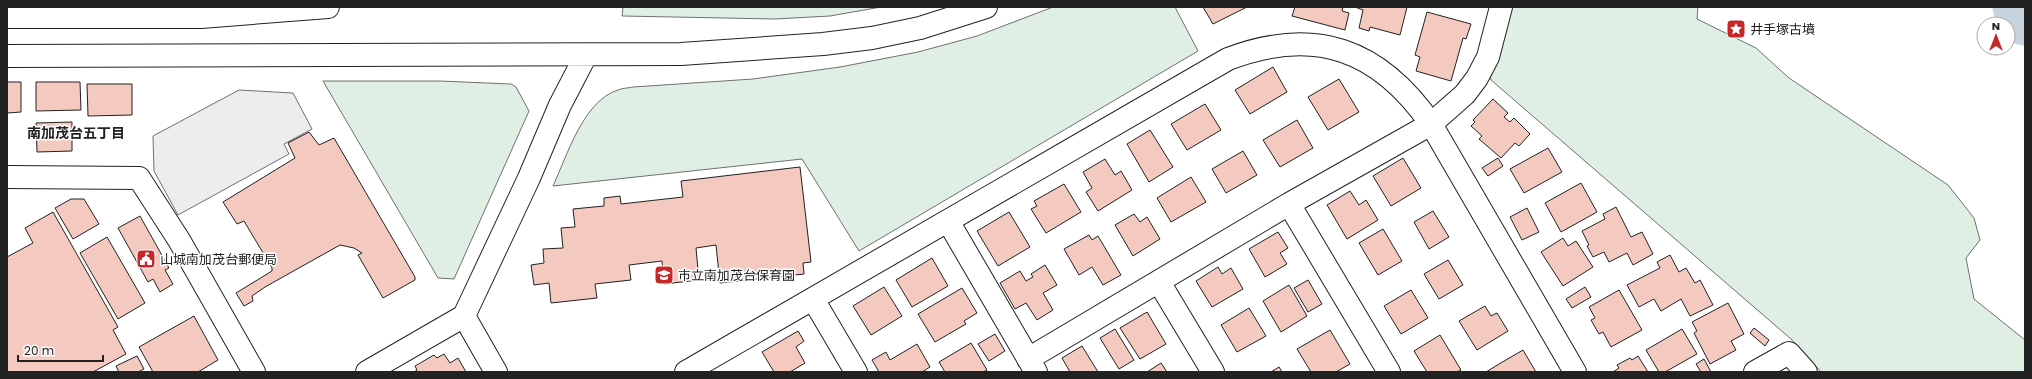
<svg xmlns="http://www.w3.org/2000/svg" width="2032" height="379" font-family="Poppins,'Noto Sans JP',sans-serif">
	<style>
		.green { fill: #e0efe3; stroke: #6f6f6f }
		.parking { fill: #ededed; stroke: #6f6f6f }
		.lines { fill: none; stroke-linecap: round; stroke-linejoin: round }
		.river { stroke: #c7d3dd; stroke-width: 51 }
		.building { fill: #f3c9c0; stroke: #222 }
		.minor-casing { stroke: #222; stroke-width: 24 }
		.minor { stroke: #fff; stroke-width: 22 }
		.labels { text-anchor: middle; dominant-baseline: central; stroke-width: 3; stroke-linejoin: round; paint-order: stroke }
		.poi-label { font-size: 13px; fill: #222; stroke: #fff; text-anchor: start }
		.neighbourhood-label { font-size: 14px; font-weight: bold; fill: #222; stroke: #fff }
	</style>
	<rect width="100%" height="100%" fill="#fff"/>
	<path class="green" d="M 623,7 L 881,7 L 830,16 L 775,19 L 622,16 Z
		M 1053,7 L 1175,7 L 1198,51 L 859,251 L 802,159 L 553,186 C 567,156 583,101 618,90 C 623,88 628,88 633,87 L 753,79 L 840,67 L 918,52 L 977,36 Z
		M 1509,7 L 1698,7 L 1697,19 L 1756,48 L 1789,78 L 1948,185 L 1974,218 L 1980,240 L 1966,258 L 1974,299 L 2025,340 L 2025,372 L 1821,372 L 1791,339 L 1491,80 L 1490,75 Z
		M 323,81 L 440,81 L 511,84 L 516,87 L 529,111 L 454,279 L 438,278 Z"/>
	<path class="parking" d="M 239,90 L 293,93 L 312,129 L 284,144 L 289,154 L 178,215 L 154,171 L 153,136 Z"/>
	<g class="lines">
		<path class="river" d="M 2018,7 L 2025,20"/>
	</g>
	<path class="building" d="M 1203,7 L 1247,7 L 1213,24 Z
		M 1295,7 L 1343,7 L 1342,11 L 1349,13 L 1345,30 L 1292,16 Z
		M 1407,7 L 1400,35 L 1370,27 L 1369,31 L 1359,28 L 1363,10 L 1355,7 Z
		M 1427,12 L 1471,24 L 1466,39 L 1463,38 L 1451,81 L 1416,71 L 1420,57 L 1415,55 Z
		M 1273,67 L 1287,92 L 1250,114 L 1235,90 Z
		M 1339,79 L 1359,112 L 1328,130 L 1308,97 Z
		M 7,82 L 21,82 L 21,112 L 7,113 Z
		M 36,82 L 80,82 L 81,110 L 36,111 Z
		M 87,84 L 132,84 L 132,115 L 88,116 Z
		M 1493,99 L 1508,113 L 1504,117 L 1510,122 L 1514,118 L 1530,134 L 1519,146 L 1515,143 L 1501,158 L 1479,139 L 1482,136 L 1471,126 L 1475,122 L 1473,120 Z
		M 1205,104 L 1221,130 L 1187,150 L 1171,124 Z
		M 1297,120 L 1313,148 L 1280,167 L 1263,140 Z
		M 72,122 L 72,151 L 37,152 L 36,123 Z
		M 1150,130 L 1173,167 L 1149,182 L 1127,144 Z
		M 309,132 L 319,145 L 334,138 L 415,277 L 415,280 L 383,298 L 358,255 L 362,253 L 354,248 L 340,245 L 265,287 L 252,296 L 253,301 L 244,306 L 236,293 L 272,271 L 272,268 L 244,221 L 237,224 L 223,202 L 295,158 L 288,143 Z
		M 1548,148 L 1562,172 L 1524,193 L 1510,169 Z
		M 1243,151 L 1257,175 L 1226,193 L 1212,169 Z
		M 1403,158 L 1421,188 L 1391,206 L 1373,176 Z
		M 1498,158 L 1503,166 L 1488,176 L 1482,168 Z
		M 1105,159 L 1115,175 L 1121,171 L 1132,190 L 1098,211 L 1086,192 L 1092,188 L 1083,172 Z
		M 800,167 L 811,262 L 803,263 L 804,274 L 720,283 L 716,245 L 696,248 L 699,280 L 664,284 L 662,261 L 629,265 L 631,280 L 595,284 L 597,298 L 551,303 L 549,283 L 534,285 L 531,265 L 544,263 L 543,249 L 563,248 L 561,228 L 575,227 L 573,209 L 604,206 L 604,198 L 620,196 L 621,204 L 683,197 L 681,181 Z
		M 1191,177 L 1206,202 L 1171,222 L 1157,198 Z
		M 1581,183 L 1597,212 L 1561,232 L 1545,203 Z
		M 1064,184 L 1081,212 L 1046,233 L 1031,209 L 1037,206 L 1034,201 Z
		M 1350,191 L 1359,205 L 1366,200 L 1378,220 L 1347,239 L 1327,205 Z
		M 71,199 L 84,199 L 99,224 L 73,239 L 55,208 Z
		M 1616,207 L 1631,237 L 1642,232 L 1653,254 L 1633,265 L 1627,253 L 1609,262 L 1604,252 L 1593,257 L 1587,246 L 1589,245 L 1582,231 L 1605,219 L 1603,214 Z
		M 1527,208 L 1539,232 L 1522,240 L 1510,217 Z
		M 1433,211 L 1449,237 L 1429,249 L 1414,222 Z
		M 53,212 L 118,327 L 113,330 L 126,354 L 93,372 L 7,372 L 7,257 L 33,243 L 25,228 Z
		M 1009,212 L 1030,247 L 998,266 L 977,231 Z
		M 1134,214 L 1140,222 L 1147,217 L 1160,239 L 1133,256 L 1115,225 Z
		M 140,216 L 169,268 L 165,270 L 173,284 L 160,292 L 153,279 L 148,282 L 118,228 Z
		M 1383,229 L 1402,261 L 1378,275 L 1359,243 Z
		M 1278,232 L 1288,248 L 1280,253 L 1287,264 L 1265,277 L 1249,249 Z
		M 1089,235 L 1092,240 L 1098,236 L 1121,275 L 1103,285 L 1092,267 L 1079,275 L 1064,249 Z
		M 107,237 L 145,303 L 118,319 L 80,253 Z
		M 1563,238 L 1568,246 L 1576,241 L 1593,267 L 1563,286 L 1541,252 Z
		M 1670,255 L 1679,272 L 1686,268 L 1695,283 L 1700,280 L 1713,305 L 1690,316 L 1681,299 L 1661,311 L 1654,299 L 1639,307 L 1627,285 L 1660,268 L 1657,262 Z
		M 932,258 L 948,286 L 912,307 L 896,280 Z
		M 1448,260 L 1463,285 L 1439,299 L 1424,274 Z
		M 1045,265 L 1057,285 L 1043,293 L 1053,310 L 1037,320 L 1026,303 L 1015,309 L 1000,283 L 1020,271 L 1026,281 L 1033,277 L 1031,274 Z
		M 1218,267 L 1222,274 L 1231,268 L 1243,289 L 1212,307 L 1196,281 Z
		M 1308,280 L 1322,304 L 1308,312 L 1294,288 Z
		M 1289,285 L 1307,316 L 1281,332 L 1263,301 Z
		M 884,287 L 902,316 L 871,335 L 853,306 Z
		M 1585,287 L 1591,297 L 1572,308 L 1566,299 Z
		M 962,288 L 977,313 L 964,321 L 966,324 L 935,342 L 918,314 Z
		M 1411,290 L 1428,318 L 1401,334 L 1384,306 Z
		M 1619,290 L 1642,330 L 1611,347 L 1603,332 L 1599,334 L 1591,320 L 1595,318 L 1589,307 Z
		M 1728,303 L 1744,334 L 1731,341 L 1736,350 L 1710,364 L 1694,333 L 1697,331 L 1692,322 Z
		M 1485,306 L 1491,316 L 1497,313 L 1508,331 L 1477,350 L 1459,321 Z
		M 1249,308 L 1266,336 L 1237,352 L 1221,325 Z
		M 1147,312 L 1166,344 L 1140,359 L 1120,328 Z
		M 194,316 L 218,360 L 198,372 L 153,372 L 139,347 Z
		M 1754,328 L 1769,340 L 1765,346 L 1750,333 Z
		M 1115,329 L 1134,360 L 1119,369 L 1100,338 Z
		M 1682,329 L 1697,354 L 1665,372 L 1659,372 L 1646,350 Z
		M 1330,330 L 1350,364 L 1336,372 L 1311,372 L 1297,349 Z
		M 798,331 L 804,341 L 796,347 L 805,363 L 790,372 L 774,372 L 762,352 Z
		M 995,334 L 1005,351 L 989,361 L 978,344 Z
		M 1440,335 L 1461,370 L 1457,372 L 1427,372 L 1414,351 Z
		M 971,343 L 987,370 L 983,372 L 945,372 L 939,362 Z
		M 917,344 L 930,367 L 922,372 L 879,372 L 872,360 L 886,352 L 890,360 Z
		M 1082,346 L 1098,372 L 1070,372 L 1062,358 Z
		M 1523,350 L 1536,372 L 1486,372 L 1499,364 Z
		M 444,354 L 450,363 L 458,358 L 466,372 L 414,372 L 417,370 L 415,366 L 434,355 L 437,358 Z
		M 137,356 L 144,369 L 138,372 L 119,372 L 116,366 Z
		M 1638,356 L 1648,372 L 1613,372 L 1619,368 L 1617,365 L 1630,358 L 1632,360 Z
		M 1704,359 L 1711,372 L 1701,372 L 1696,364 Z
		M 1161,363 L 1167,372 L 1147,372 Z
		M 1279,367 L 1282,372 L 1271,372 Z"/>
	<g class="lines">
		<g class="minor-casing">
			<path id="minor" d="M 7,17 L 201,17 L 328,7
				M 7,56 L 681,54 L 823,44 L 872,38 L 920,28 L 986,7
				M 7,177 L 139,178 L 179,240 L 254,372
				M 1289,204 L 1389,372
				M 948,221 L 1036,372
				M 1159,282 L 1213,372
				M 813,299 L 856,372
				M 464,316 L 496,372
				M 1028,359 L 1289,204 L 1431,124 L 1465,94 L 1477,78 L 1488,57 L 1501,7
				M 367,372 L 464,316 L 529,178 L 560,105 L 586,55
				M 686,372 L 1228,59 C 1315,26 1379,49 1431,124 L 1575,372
				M 1755,372 L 1789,353 L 1806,372"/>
		</g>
		<use href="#minor" class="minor"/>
	</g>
	<defs>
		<g id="sight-square" transform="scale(1)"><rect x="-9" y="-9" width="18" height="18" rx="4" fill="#c62828" stroke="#fff"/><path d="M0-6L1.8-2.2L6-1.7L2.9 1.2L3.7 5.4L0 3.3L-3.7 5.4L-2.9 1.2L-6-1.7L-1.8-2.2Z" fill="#fff"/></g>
		<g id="civic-square" transform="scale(1)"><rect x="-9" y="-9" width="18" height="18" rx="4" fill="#c62828" stroke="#fff"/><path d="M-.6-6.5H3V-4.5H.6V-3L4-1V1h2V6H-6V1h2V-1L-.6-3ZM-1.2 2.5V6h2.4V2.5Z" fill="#fff"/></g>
		<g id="school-square" transform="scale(1)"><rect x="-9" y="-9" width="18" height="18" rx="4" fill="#c62828" stroke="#fff"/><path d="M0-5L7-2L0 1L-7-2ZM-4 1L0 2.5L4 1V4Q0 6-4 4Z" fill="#fff"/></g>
	</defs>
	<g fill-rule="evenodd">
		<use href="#sight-square" x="1736" y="29"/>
		<use href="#civic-square" x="146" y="259"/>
		<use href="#school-square" x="664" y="275"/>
	</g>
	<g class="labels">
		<g class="poi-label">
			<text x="1750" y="29">井手塚古墳</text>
			<text x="160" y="259">山城南加茂台郵便局</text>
			<text x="678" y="275">市立南加茂台保育園</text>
		</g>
		<g class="neighbourhood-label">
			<text x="76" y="133">南加茂台五丁目</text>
		</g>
	</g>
	<rect width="2032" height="379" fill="none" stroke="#222222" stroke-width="16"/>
	<g transform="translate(1996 36)"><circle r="19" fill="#ffffff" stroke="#a7a7a7"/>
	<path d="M0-3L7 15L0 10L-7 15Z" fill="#c62828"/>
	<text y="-6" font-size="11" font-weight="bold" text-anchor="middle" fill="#222222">N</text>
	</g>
	<path d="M18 355v6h85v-6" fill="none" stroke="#222222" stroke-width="2"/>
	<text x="24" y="355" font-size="12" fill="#222222" stroke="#ffffff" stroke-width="3" paint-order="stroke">20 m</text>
</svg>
